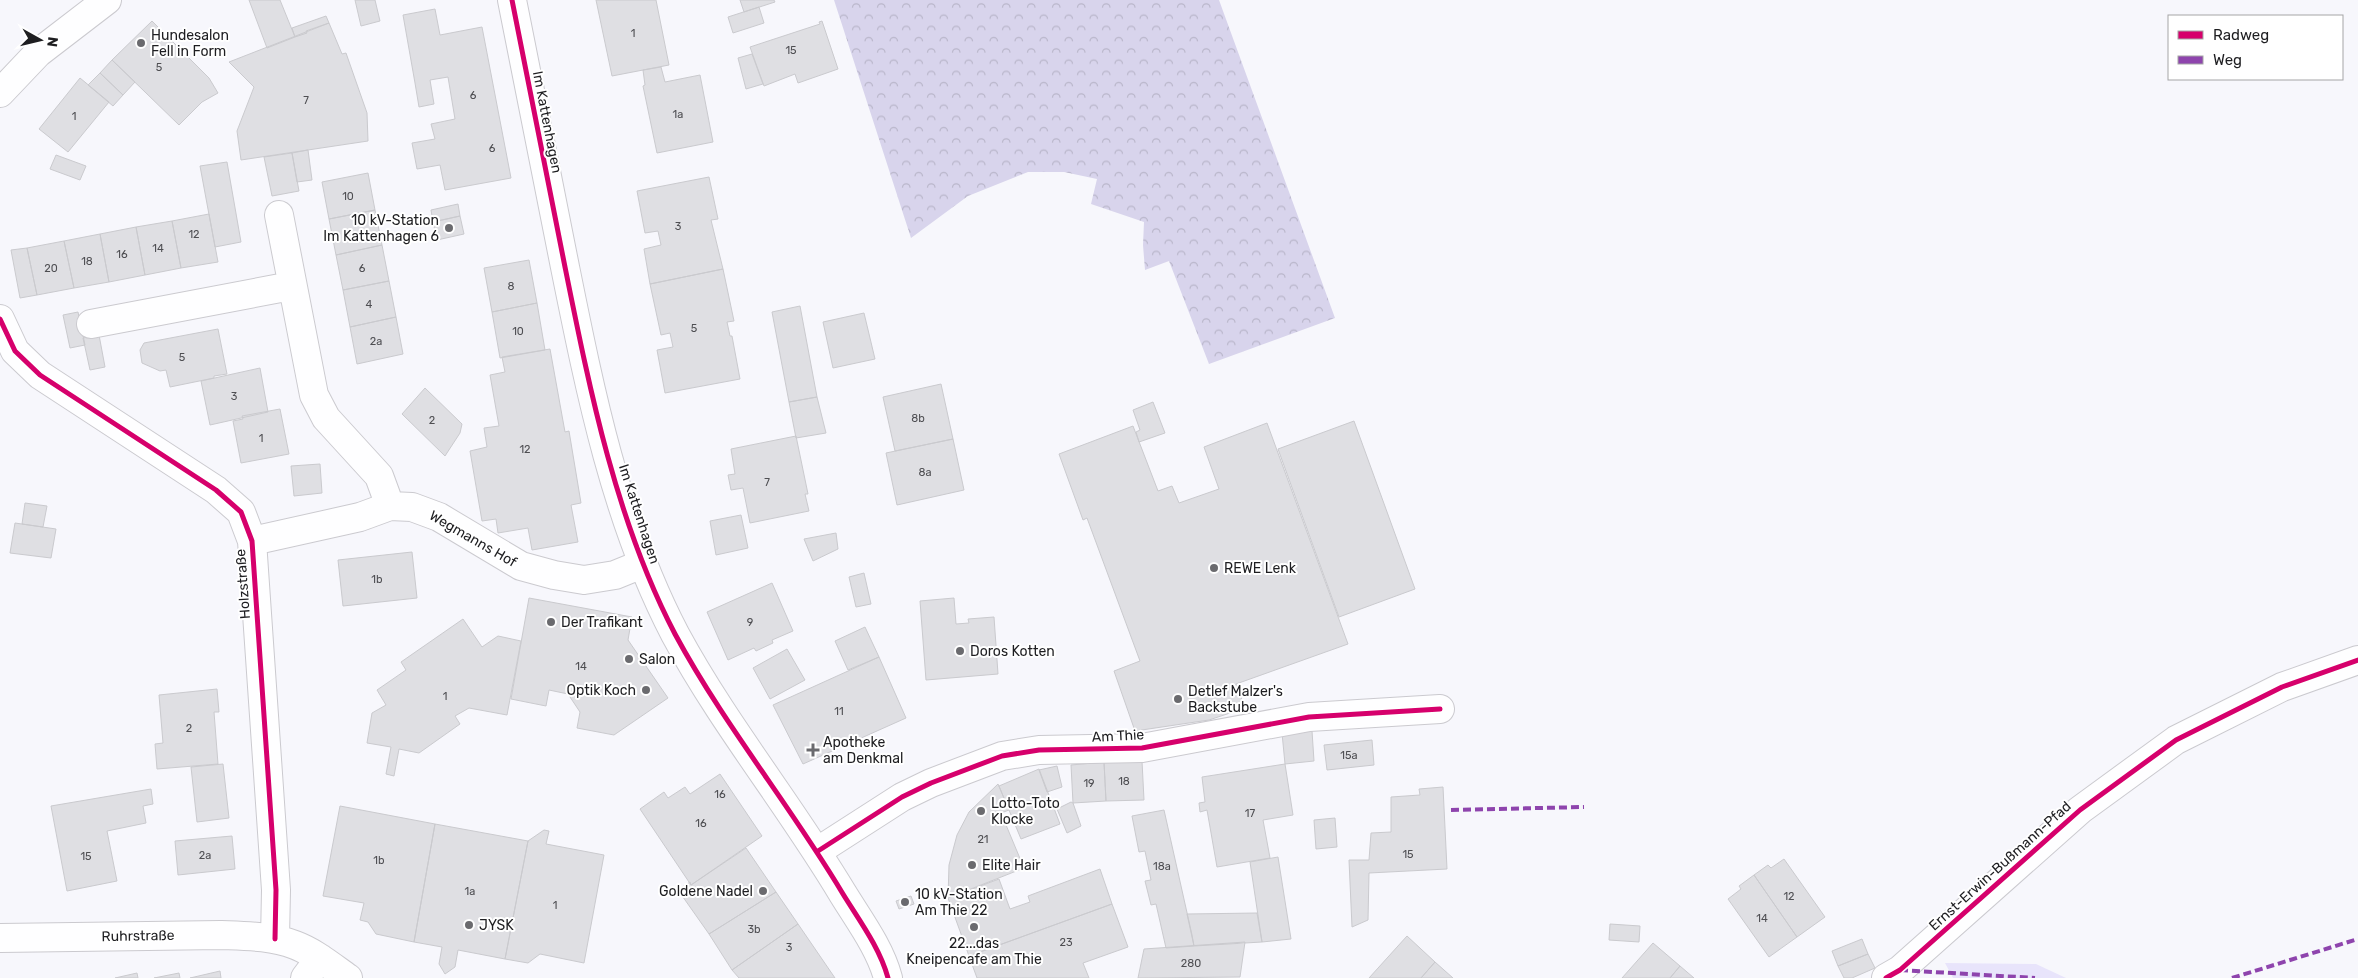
<svg xmlns="http://www.w3.org/2000/svg" width="2358" height="978" font-family="Rubik,sans-serif">
	<style>
		.grass { fill: #e8e4fb }
		.forest { fill: url(#forest-crowns) }
		.building { fill: #dfdfe3; stroke: #cacace }
		.lines { fill: none; stroke-linecap: round; stroke-linejoin: round }
		.minor-casing { stroke: #cbcacf; stroke-width: 30 }
		.minor { stroke: #fefeff; stroke-width: 28 }
		.quiet { stroke: #8e44ad; stroke-width: 4; stroke-dasharray: 8 4; stroke-linecap: butt }
		.cycleway-casing { stroke: #fff; stroke-width: 8 }
		.cycleway { stroke: #d6006c; stroke-width: 5 }
		.poi-dot { fill: #6a6a6e; stroke: #fff; stroke-width: 2 }
		.labels { text-anchor: middle; dominant-baseline: central; stroke-width: 4; stroke-linejoin: round; paint-order: stroke }
		.number-label { font-size: 11px; fill: #4e4e52 }
		.poi-label { font-size: 14px; fill: #1e1e21; stroke: #fff; text-anchor: start }
		.street-label { font-size: 14px; fill: #1e1e21; stroke: #fff }
	</style>
	<defs>
		<pattern id="forest-crowns" width="20" height="18" patternUnits="userSpaceOnUse" patternTransform="scale(1.25)"><rect width="20" height="18" fill="#d8d4ec"/><path d="M2 6a3 3 0 1 1 6 0M12 15a3 3 0 1 1 6 0" fill="none" stroke="#b9b6ca"/></pattern>
	</defs>
	<rect width="100%" height="100%" fill="#f7f7fc"/>
	<path class="grass" d="M 1945,963 L 2036,964 L 2066,978 L 1953,978 Z"/>
	<path class="forest" d="M 834,0 L 1219,0 L 1335,318 L 1209,364 L 1169,261 L 1145,270 L 1143,245 L 1144,222 L 1091,204 L 1097,179 L 1064,172 L 1028,172 L 968,196 L 911,238 Z"/>
	<path class="building" d="M 249,0 L 280,0 L 295,37 L 267,48 Z
		M 355,0 L 375,0 L 380,21 L 361,26 Z
		M 596,0 L 656,0 L 669,65 L 612,76 Z
		M 740,0 L 774,0 L 775,2 L 744,12 Z
		M 759,7 L 764,23 L 733,33 L 728,17 Z
		M 435,9 L 440,35 L 482,27 L 511,178 L 445,190 L 440,165 L 417,169 L 412,143 L 435,139 L 431,124 L 455,119 L 448,77 L 430,80 L 434,104 L 419,107 L 415,83 L 403,15 Z
		M 326,16 L 329,23 L 306,31 L 307,33 L 295,37 L 292,28 Z
		M 152,21 L 209,78 L 218,93 L 202,102 L 179,125 L 112,60 Z
		M 822,21 L 838,69 L 798,83 L 795,74 L 764,86 L 750,47 L 820,24 L 819,22 Z
		M 329,23 L 342,54 L 346,53 L 367,113 L 368,141 L 241,160 L 237,131 L 254,87 L 229,62 Z
		M 752,54 L 763,84 L 746,89 L 738,58 Z
		M 112,60 L 135,82 L 123,95 L 100,73 Z
		M 661,67 L 665,82 L 700,75 L 713,142 L 657,153 L 643,86 L 645,85 L 643,70 Z
		M 100,73 L 123,95 L 113,106 L 88,85 Z
		M 80,78 L 109,102 L 68,152 L 39,129 Z
		M 308,150 L 312,180 L 297,182 L 292,153 Z
		M 292,153 L 299,191 L 272,196 L 264,157 Z
		M 56,155 L 86,166 L 80,180 L 50,169 Z
		M 227,162 L 241,242 L 215,247 L 200,166 Z
		M 368,173 L 375,210 L 329,219 L 322,182 Z
		M 709,177 L 718,219 L 711,220 L 723,269 L 650,284 L 644,249 L 661,245 L 658,231 L 645,233 L 637,191 Z
		M 458,204 L 460,216 L 433,222 L 431,210 Z
		M 375,210 L 382,245 L 336,255 L 329,219 Z
		M 209,214 L 218,262 L 181,268 L 172,221 Z
		M 460,216 L 464,234 L 437,240 L 433,222 Z
		M 172,221 L 181,268 L 145,275 L 136,227 Z
		M 136,227 L 145,275 L 109,282 L 100,234 Z
		M 100,234 L 109,282 L 74,288 L 64,241 Z
		M 64,241 L 74,288 L 37,295 L 27,248 Z
		M 382,245 L 389,281 L 343,290 L 336,255 Z
		M 27,248 L 37,295 L 20,298 L 11,250 Z
		M 529,260 L 537,303 L 492,312 L 484,268 Z
		M 723,269 L 734,321 L 727,322 L 730,336 L 732,336 L 740,379 L 665,393 L 657,350 L 673,347 L 670,333 L 661,335 L 650,284 Z
		M 389,281 L 396,317 L 350,327 L 343,290 Z
		M 537,303 L 545,350 L 500,358 L 492,312 Z
		M 800,306 L 817,397 L 789,402 L 772,312 Z
		M 78,312 L 85,345 L 70,348 L 63,315 Z
		M 864,313 L 875,359 L 833,368 L 823,322 Z
		M 396,317 L 403,354 L 357,364 L 350,327 Z
		M 218,329 L 227,374 L 214,376 L 214,378 L 170,387 L 166,370 L 160,371 L 142,363 L 140,350 L 144,343 Z
		M 99,335 L 105,367 L 90,370 L 83,338 Z
		M 550,349 L 565,432 L 569,431 L 581,503 L 571,505 L 578,542 L 532,550 L 528,528 L 498,533 L 496,519 L 482,521 L 470,451 L 487,447 L 484,428 L 499,426 L 490,375 L 505,372 L 502,357 Z
		M 260,368 L 268,412 L 210,425 L 201,381 Z
		M 941,384 L 953,439 L 895,451 L 883,397 Z
		M 425,388 L 462,424 L 460,433 L 445,456 L 402,414 Z
		M 817,397 L 826,433 L 796,438 L 789,402 Z
		M 1153,402 L 1165,433 L 1139,442 L 1136,432 L 1140,430 L 1133,410 Z
		M 280,409 L 289,454 L 241,463 L 233,421 L 243,419 L 242,416 Z
		M 1354,421 L 1415,589 L 1339,617 L 1278,449 Z
		M 1267,423 L 1348,644 L 1236,684 L 1245,708 L 1209,720 L 1135,731 L 1114,671 L 1140,661 L 1087,518 L 1083,520 L 1059,454 L 1133,426 L 1158,491 L 1172,486 L 1179,503 L 1219,489 L 1204,447 Z
		M 796,436 L 808,494 L 805,494 L 809,511 L 750,523 L 743,488 L 731,490 L 728,475 L 735,474 L 731,449 Z
		M 953,439 L 964,490 L 897,505 L 886,453 Z
		M 320,464 L 322,493 L 294,496 L 291,466 Z
		M 25,503 L 47,506 L 43,527 L 22,524 Z
		M 741,515 L 748,548 L 716,555 L 710,521 Z
		M 15,523 L 56,529 L 51,558 L 10,553 Z
		M 836,533 L 838,549 L 813,561 L 804,539 Z
		M 412,552 L 417,598 L 343,606 L 338,560 Z
		M 864,573 L 871,604 L 856,607 L 849,577 Z
		M 772,583 L 793,631 L 772,640 L 773,643 L 756,651 L 754,648 L 728,660 L 707,612 Z
		M 529,598 L 632,617 L 628,640 L 668,698 L 614,735 L 577,728 L 580,712 L 568,694 L 549,690 L 546,706 L 511,699 Z
		M 954,598 L 956,624 L 969,623 L 968,619 L 994,617 L 998,674 L 926,680 L 920,601 Z
		M 463,619 L 482,647 L 498,636 L 521,641 L 507,715 L 469,708 L 455,716 L 460,724 L 419,753 L 399,749 L 394,776 L 386,774 L 391,747 L 367,743 L 372,713 L 386,705 L 377,690 L 406,670 L 401,662 Z
		M 865,627 L 879,657 L 848,670 L 835,641 Z
		M 787,649 L 805,680 L 770,699 L 753,668 Z
		M 879,657 L 906,718 L 803,764 L 773,705 Z
		M 217,689 L 219,712 L 214,712 L 218,764 L 157,769 L 155,744 L 163,743 L 159,695 Z
		M 1312,731 L 1314,761 L 1285,764 L 1282,733 Z
		M 1372,740 L 1374,765 L 1327,770 L 1324,745 Z
		M 1142,761 L 1144,800 L 1106,801 L 1104,762 Z
		M 1104,762 L 1106,801 L 1073,803 L 1071,765 Z
		M 223,764 L 229,818 L 197,822 L 191,767 Z
		M 1285,764 L 1293,815 L 1263,820 L 1270,858 L 1217,867 L 1207,810 L 1200,812 L 1199,803 L 1205,802 L 1202,777 Z
		M 1057,766 L 1062,787 L 1047,792 L 1039,770 Z
		M 1039,769 L 1060,824 L 1021,839 L 999,786 Z
		M 720,774 L 762,836 L 691,885 L 640,809 L 664,792 L 668,798 L 685,787 L 690,794 Z
		M 998,784 L 1009,810 L 1001,813 L 1024,868 L 948,898 L 949,865 L 957,835 L 969,812 Z
		M 1443,787 L 1447,869 L 1369,873 L 1368,920 L 1352,927 L 1349,860 L 1369,860 L 1371,833 L 1391,832 L 1391,797 L 1420,795 L 1419,789 Z
		M 151,789 L 153,804 L 143,806 L 146,823 L 107,831 L 117,881 L 67,891 L 51,806 Z
		M 1071,802 L 1073,803 L 1081,826 L 1067,833 L 1057,809 Z
		M 340,806 L 435,824 L 414,942 L 376,934 L 368,922 L 360,920 L 364,903 L 323,896 Z
		M 1164,810 L 1192,935 L 1194,946 L 1166,948 L 1156,904 L 1151,905 L 1145,881 L 1151,880 L 1145,851 L 1139,852 L 1132,816 Z
		M 1335,818 L 1337,847 L 1316,849 L 1314,820 Z
		M 435,824 L 528,841 L 505,959 L 458,950 L 455,967 L 445,974 L 439,964 L 442,947 L 414,942 Z
		M 544,830 L 549,831 L 546,844 L 604,855 L 584,963 L 540,954 L 528,963 L 505,959 L 528,841 Z
		M 232,836 L 235,869 L 178,875 L 175,841 Z
		M 746,848 L 776,892 L 709,934 L 678,890 L 690,882 L 691,885 Z
		M 1278,857 L 1291,939 L 1262,942 L 1250,862 Z
		M 1784,859 L 1825,917 L 1797,937 L 1754,875 L 1768,865 L 1771,868 Z
		M 1100,869 L 1112,904 L 969,956 L 948,898 L 999,879 L 1010,909 L 1030,902 L 1028,896 Z
		M 1754,875 L 1797,937 L 1769,957 L 1728,899 L 1741,889 L 1739,886 Z
		M 776,892 L 798,924 L 732,970 L 709,934 Z
		M 911,896 L 914,904 L 899,909 L 896,901 Z
		M 1112,904 L 1128,947 L 1083,963 L 1089,978 L 977,978 L 969,956 Z
		M 1257,913 L 1262,942 L 1194,946 L 1187,914 Z
		M 798,924 L 835,978 L 739,978 L 732,970 Z
		M 1610,924 L 1640,926 L 1639,942 L 1609,940 Z
		M 1407,936 L 1435,962 L 1421,978 L 1369,978 Z
		M 1862,939 L 1868,954 L 1838,966 L 1832,951 Z
		M 1245,942 L 1240,977 L 1138,978 L 1144,949 Z
		M 1653,943 L 1680,966 L 1670,978 L 1622,978 Z
		M 1868,954 L 1875,968 L 1852,978 L 1844,978 L 1838,966 Z
		M 1435,962 L 1453,978 L 1421,978 Z
		M 1680,966 L 1694,978 L 1670,978 Z
		M 220,971 L 221,978 L 190,978 Z
		M 137,973 L 138,978 L 115,978 Z
		M 179,973 L 180,978 L 154,978 Z"/>
	<g class="lines">
		<g class="minor-casing">
			<path id="minor" d="M 512,0 C 530,89 547,178 565,267 C 590,391 616,521 675,634 C 724,725 790,805 843,894 C 859,920 880,948 888,978
				M 0,93 L 38,53 L 107,0
				M 279,215 L 314,395 L 326,418 L 379,476 L 390,506
				M 0,319 L 15,351 L 40,375 L 216,490 L 241,512 L 252,541 L 276,890 L 275,939
				M 91,324 L 291,286
				M 252,541 L 360,517 L 390,506 L 412,507 L 439,517 L 521,566 L 554,575 L 584,580 L 615,575 L 642,564
				M 818,851 L 902,797 L 931,783 L 1002,756 L 1039,750 L 1142,748 L 1309,717 L 1440,709
				M 0,938 L 221,935 C 246,936 272,936 295,945 C 314,952 331,966 348,978
				M 305,978 L 320,958
				M 1886,978 L 1900,970 L 2080,810 L 2176,740 L 2282,687 L 2358,660"/>
		</g>
		<use href="#minor" class="minor"/>
		<path class="quiet" d="M 1451,810 L 1584,807
			M 1900,970 L 2035,978
			M 2232,978 L 2358,939"/>
		<g class="cycleway-casing">
			<path id="cycleway" d="M 512,0 C 530,89 547,178 565,267 C 590,391 616,521 675,634 C 724,725 790,805 843,894 C 859,920 880,948 888,978
				M 0,319 L 15,351 L 40,375 L 216,490 L 241,512 L 252,541 L 276,890 L 275,939
				M 818,851 L 902,797 L 931,783 L 1002,756 L 1039,750 L 1142,748 L 1309,717 L 1440,709
				M 1886,978 L 1900,970 L 2080,810 L 2176,740 L 2282,687 L 2358,660"/>
		</g>
		<use href="#cycleway" class="cycleway"/>
	</g>
	<g class="poi-dot">
		<circle cx="141" cy="43" r="5"/>
		<circle cx="449" cy="228" r="5"/>
		<circle cx="1214" cy="568" r="5"/>
		<circle cx="551" cy="622" r="5"/>
		<circle cx="960" cy="651" r="5"/>
		<circle cx="629" cy="659" r="5"/>
		<circle cx="646" cy="690" r="5"/>
		<circle cx="1178" cy="699" r="5"/>
		<path d="M810.5 742.5h5v5h5v5h-5v5h-5v-5h-5v-5h5z"/>
		<circle cx="981" cy="811" r="5"/>
		<circle cx="972" cy="865" r="5"/>
		<circle cx="763" cy="891" r="5"/>
		<circle cx="905" cy="902" r="5"/>
		<circle cx="469" cy="925" r="5"/>
		<circle cx="974" cy="927" r="5"/>
	</g>
	<g class="labels">
		<g class="number-label">
			<text x="633" y="33">1</text>
			<text x="791" y="50">15</text>
			<text x="159" y="67">5</text>
			<text x="473" y="95">6</text>
			<text x="306" y="100">7</text>
			<text x="678" y="114">1a</text>
			<text x="74" y="116">1</text>
			<text x="492" y="148">6</text>
			<text x="348" y="196">10</text>
			<text x="678" y="226">3</text>
			<text x="194" y="234">12</text>
			<text x="158" y="248">14</text>
			<text x="122" y="254">16</text>
			<text x="87" y="261">18</text>
			<text x="51" y="268">20</text>
			<text x="362" y="268">6</text>
			<text x="511" y="286">8</text>
			<text x="369" y="304">4</text>
			<text x="694" y="328">5</text>
			<text x="518" y="331">10</text>
			<text x="376" y="341">2a</text>
			<text x="182" y="357">5</text>
			<text x="234" y="396">3</text>
			<text x="918" y="418">8b</text>
			<text x="432" y="420">2</text>
			<text x="261" y="438">1</text>
			<text x="525" y="449">12</text>
			<text x="925" y="472">8a</text>
			<text x="767" y="482">7</text>
			<text x="377" y="579">1b</text>
			<text x="750" y="622">9</text>
			<text x="581" y="666">14</text>
			<text x="445" y="696">1</text>
			<text x="839" y="711">11</text>
			<text x="189" y="728">2</text>
			<text x="1349" y="755">15a</text>
			<text x="1124" y="781">18</text>
			<text x="1089" y="783">19</text>
			<text x="720" y="794">16</text>
			<text x="1250" y="813">17</text>
			<text x="701" y="823">16</text>
			<text x="983" y="839">21</text>
			<text x="1408" y="854">15</text>
			<text x="205" y="855">2a</text>
			<text x="86" y="856">15</text>
			<text x="379" y="860">1b</text>
			<text x="1162" y="866">18a</text>
			<text x="470" y="891">1a</text>
			<text x="1789" y="896">12</text>
			<text x="555" y="905">1</text>
			<text x="1762" y="918">14</text>
			<text x="754" y="929">3b</text>
			<text x="1066" y="942">23</text>
			<text x="789" y="947">3</text>
			<text x="1191" y="963">280</text>
		</g>
		<g class="poi-label">
			<text x="151" y="35">Hundesalon<tspan x="151" dy="16">Fell in Form</tspan></text>
			<text x="439" y="220" text-anchor="end">10 kV-Station<tspan x="439" dy="16">Im Kattenhagen 6</tspan></text>
			<text x="1224" y="568">REWE Lenk</text>
			<text x="561" y="622">Der Trafikant</text>
			<text x="970" y="651">Doros Kotten</text>
			<text x="639" y="659">Salon</text>
			<text x="636" y="690" text-anchor="end">Optik Koch</text>
			<text x="1188" y="691">Detlef Malzer's<tspan x="1188" dy="16">Backstube</tspan></text>
			<text x="823" y="742">Apotheke<tspan x="823" dy="16">am Denkmal</tspan></text>
			<text x="991" y="803">Lotto-Toto<tspan x="991" dy="16">Klocke</tspan></text>
			<text x="982" y="865">Elite Hair</text>
			<text x="753" y="891" text-anchor="end">Goldene Nadel</text>
			<text x="915" y="894">10 kV-Station<tspan x="915" dy="16">Am Thie 22</tspan></text>
			<text x="479" y="925">JYSK</text>
			<text x="974" y="943" text-anchor="middle">22...das<tspan x="974" dy="16">Kneipencafe am Thie</tspan></text>
		</g>
		<g class="street-label">
			<text transform="translate(547 122) rotate(79)">Im Kattenhagen</text>
			<text transform="translate(639 514) rotate(72)">Im Kattenhagen</text>
			<text transform="translate(473 539) rotate(30)">Wegmanns Hof</text>
			<text transform="translate(243 584) rotate(-94)">Holzstraße</text>
			<text transform="translate(1118 736) rotate(-3)">Am Thie</text>
			<text transform="translate(2000 866) rotate(-42)">Ernst-Erwin-Bußmann-Pfad</text>
			<text transform="translate(138 936) rotate(-1)">Ruhrstraße</text>
		</g>
	</g>
	<rect x="2168" y="15" width="175" height="65" fill="#ffffff" stroke="#a5a5a6"/>
	<rect x="2178" y="31" width="25" height="8" fill="#d6006c" stroke="#a5a5a6"/>
	<text x="2213" y="40" font-size="15" fill="#1e1e21">Radweg</text>
	<rect x="2178" y="56" width="25" height="8" fill="#8e44ad" stroke="#a5a5a6"/>
	<text x="2213" y="65" font-size="15" fill="#1e1e21">Weg</text>
	<g transform="translate(40 40) rotate(98)" stroke="#ffffff" stroke-width="4" paint-order="stroke">
	<path d="M0-4L9 19L0 12L-9 19Z" fill="#1e1e21"/>
	<text y="-8" font-size="14" font-weight="bold" text-anchor="middle" fill="#1e1e21">N</text>
	</g>
</svg>
